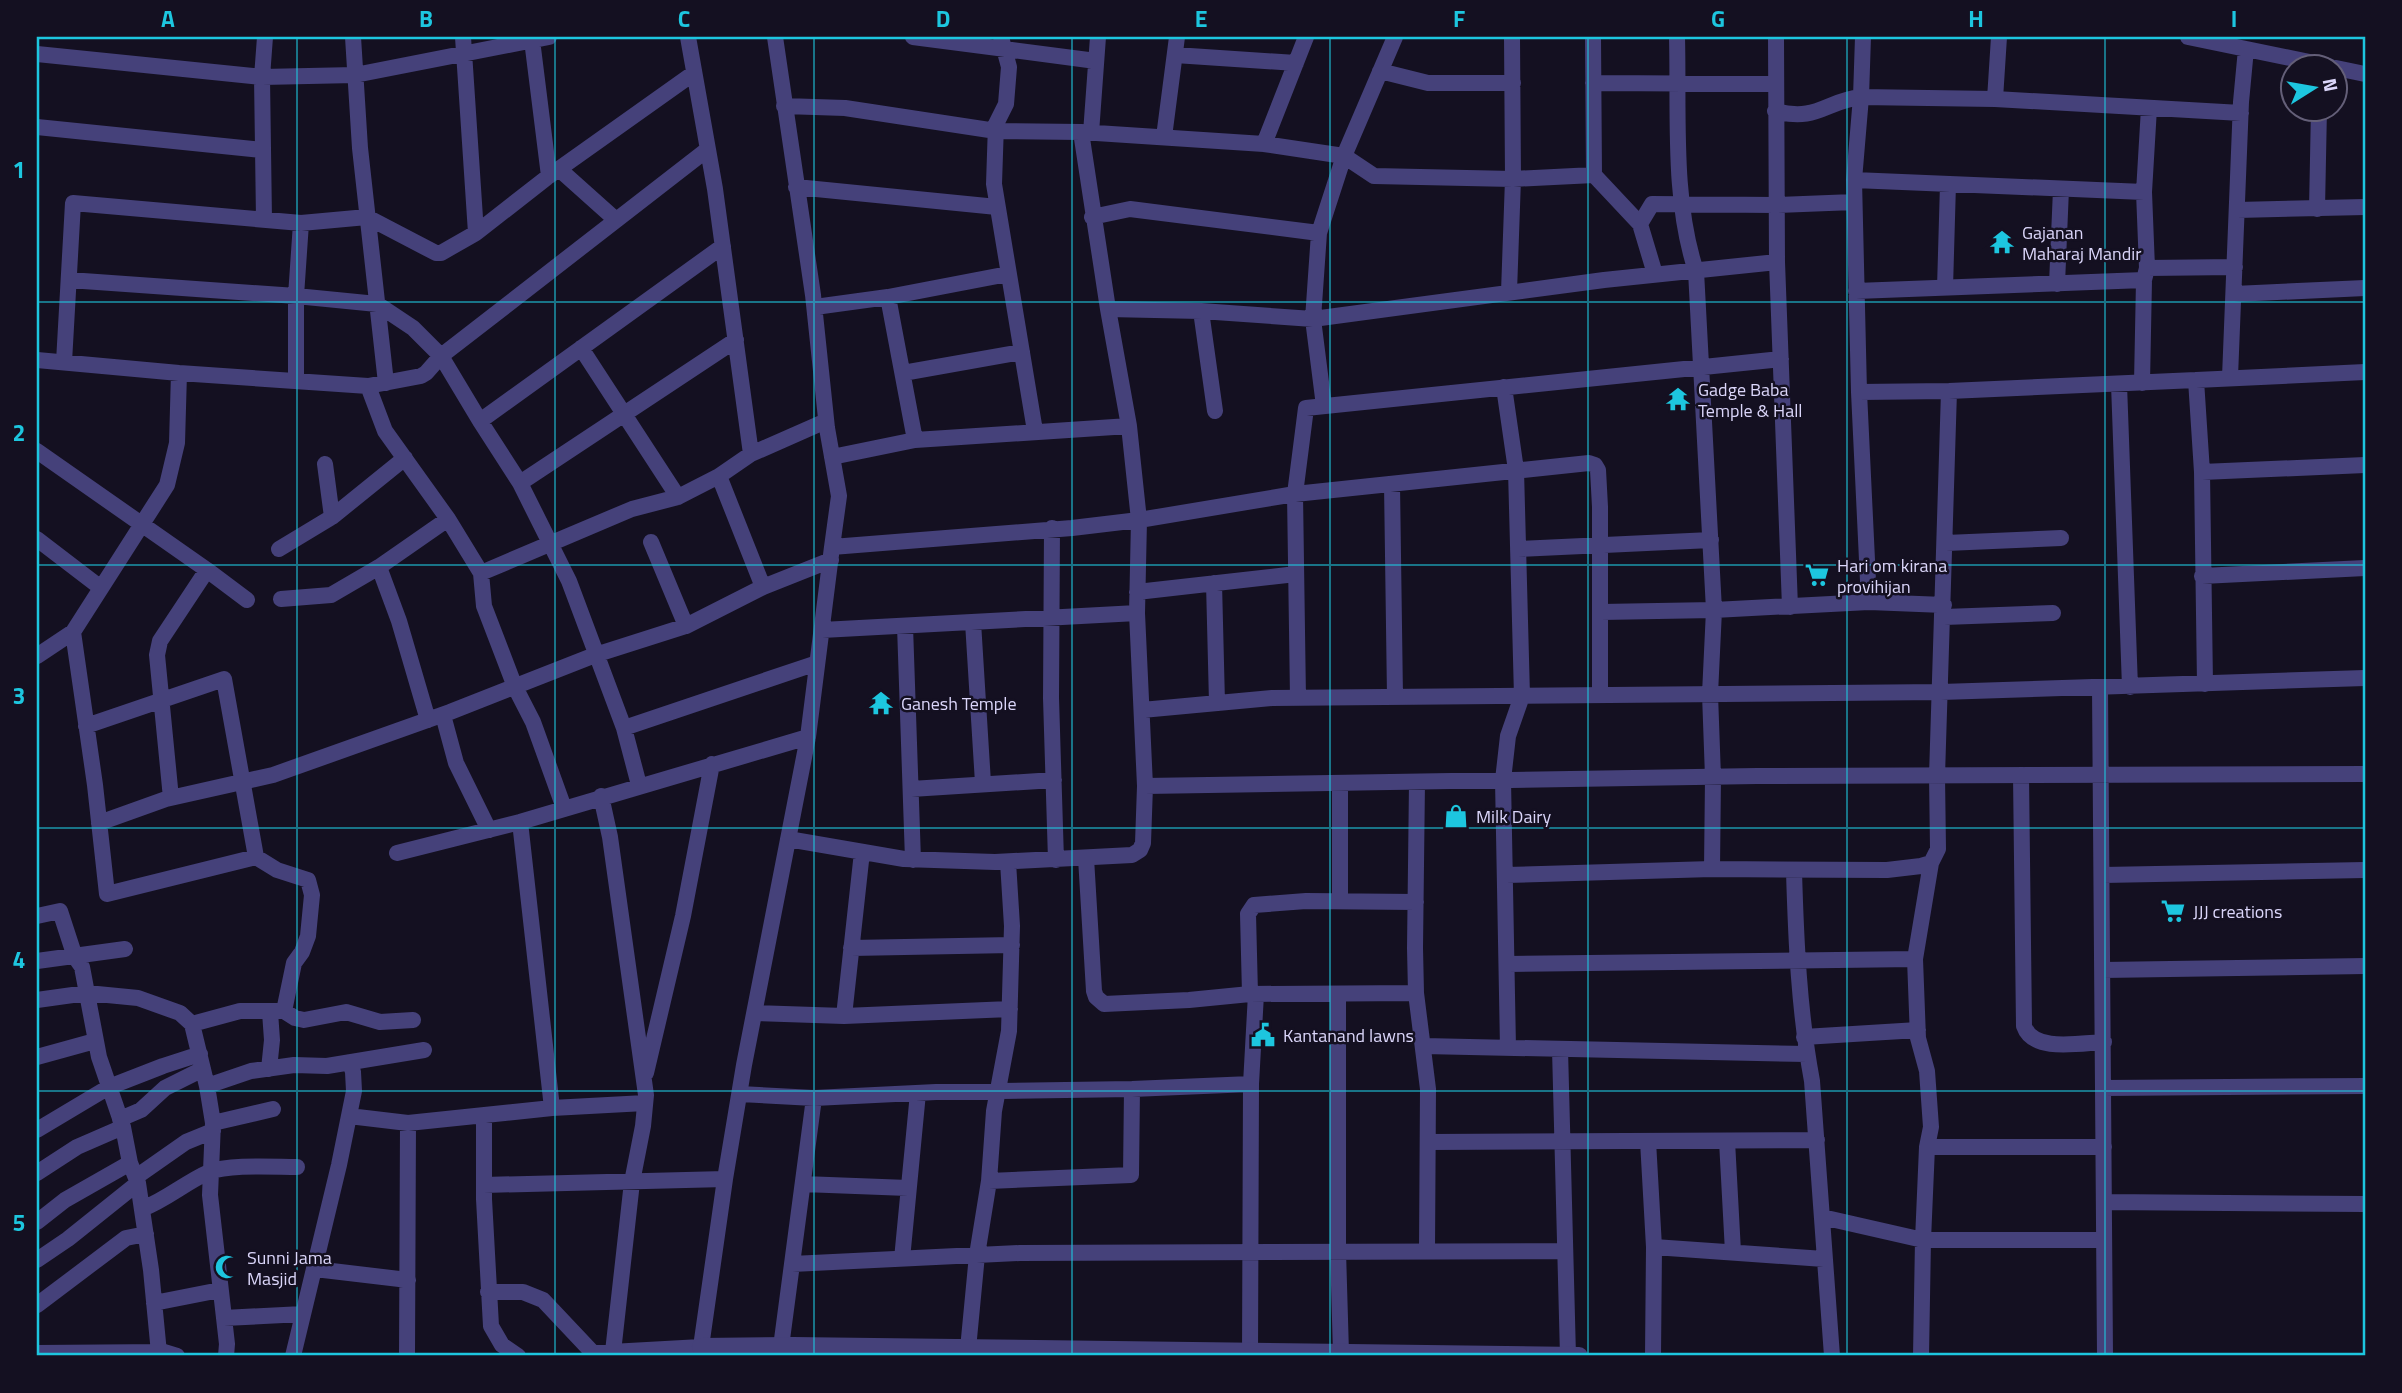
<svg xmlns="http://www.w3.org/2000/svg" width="2402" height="1393" font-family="'Titillium Web',sans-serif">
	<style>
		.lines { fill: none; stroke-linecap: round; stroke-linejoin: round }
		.minor { stroke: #45417a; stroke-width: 16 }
		.tertiary { stroke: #45417a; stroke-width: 18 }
		.grid { fill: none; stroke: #1dc6df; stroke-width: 2; stroke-opacity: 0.55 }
		.labels { text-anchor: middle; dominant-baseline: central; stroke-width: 5; stroke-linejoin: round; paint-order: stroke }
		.poi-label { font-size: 18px; fill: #dbd6fa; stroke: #141021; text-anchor: start }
		.neatline { fill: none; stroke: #1dc6df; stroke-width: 2.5 }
		.grid-label { font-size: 23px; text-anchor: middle; font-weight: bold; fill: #1dc6df }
	</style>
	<rect width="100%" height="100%" fill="#141021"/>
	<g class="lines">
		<path class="minor" d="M 353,37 L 360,148 L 386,383
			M 463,37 L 476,233
			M 688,37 L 715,189 L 751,454
			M 775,37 L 813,295 L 827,428 L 839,496 L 832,547
			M 913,37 L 1096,61
			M 1001,37 L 1009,67 L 1006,104 L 996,124 L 994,184 L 1035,431
			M 1593,37 L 1594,175
			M 1677,37 C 1679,112 1672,199 1696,271 L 1714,610 L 1710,694 L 1713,777 L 1712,869
			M 1863,37 L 1861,97 L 1854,180 L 1859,392 L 1869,602
			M 2188,37 L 2329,66
			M 532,40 L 549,176
			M 37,54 L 262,77 L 355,75 L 549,37
			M 1175,55 L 1296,63
			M 2336,68 L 2365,74
			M 1380,71 L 1428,83 L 1513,83
			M 1593,83 L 1775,84
			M 1995,99 L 1999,37
			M 784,106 L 845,108 L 996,131 L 1081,132 L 1264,144 L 1344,156 L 1374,176 L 1513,179 L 1594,175 L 1640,224 L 1652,204 L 1775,205 L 1854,202
			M 1775,111 C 1818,122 1825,101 1861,97 L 1995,99 L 2241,113
			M 37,127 L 262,150
			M 1081,132 L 1108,309
			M 1091,133 L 1098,37
			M 1164,137 L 1177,37
			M 1264,144 L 1306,37
			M 559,169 L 616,220
			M 1854,180 L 2144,192
			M 796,187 L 997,207
			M 2317,209 L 2319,108
			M 2237,210 L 2365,207
			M 1092,217 L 1130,209 L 1319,233
			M 264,220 L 262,77 L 265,37
			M 1640,224 L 1655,274
			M 1777,262 L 1790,607
			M 2147,268 L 2235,267
			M 69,280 L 296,296 L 377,304 L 413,328 L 441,356 L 480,421 L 520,483 L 569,581 L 624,728 L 639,785
			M 2057,284 L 2061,189
			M 1945,288 L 1948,184
			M 1856,291 L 2144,280
			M 1509,292 L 1513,179 L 1512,37
			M 2234,294 L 2365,288
			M 888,297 L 915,440
			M 815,307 L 888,297 L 1008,274
			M 1201,311 L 1215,411
			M 581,348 L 678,497
			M 37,360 L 179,373 L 368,386 L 421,376 L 426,373 L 441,356 L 708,149
			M 64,362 L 73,203 L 301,223 L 367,217 L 436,253 L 441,253 L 476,233 L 549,176 L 694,73
			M 903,373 L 1022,352
			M 2230,377 L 2241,102 L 2246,49
			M 296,380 L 296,296 L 301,223
			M 2142,383 L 2144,280 L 2147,268 L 2144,192 L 2149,108
			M 2119,384 L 2130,687
			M 368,386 L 385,431 L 448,519 L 481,573 L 484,606 L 515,687 L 533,722 L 564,808
			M 1504,387 L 1516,470 L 1522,696 L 1508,736 L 1503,780 L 1508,1048
			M 1859,392 L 1949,391 L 2196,380
			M 1324,406 L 1313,319 L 1319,233 L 1344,156 L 1395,37
			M 480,421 L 723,246
			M 37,451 L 207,570 L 247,600
			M 832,457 L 915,440 L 1129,426
			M 325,464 L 332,517
			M 2202,472 L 2365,465
			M 520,483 L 736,340
			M 1392,484 L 1395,697
			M 1052,528 L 1051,698 L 1056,860
			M 37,539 L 101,588
			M 651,542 L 686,626
			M 1946,543 L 2061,538
			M 279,549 L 332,517 L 405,458
			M 1518,549 L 1711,540
			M 379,567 L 399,621 L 428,720
			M 481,573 L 632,509 L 678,497 L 719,476
			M 2202,576 L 2365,568
			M 1214,583 L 1217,703
			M 763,587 L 719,476 L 751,454 L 826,421
			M 1137,592 L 1296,574
			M 281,599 L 331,595 L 379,567 L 448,519
			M 1601,612 L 1714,610 L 1869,602 L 1944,605
			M 1944,617 L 2053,613
			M 973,622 L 983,783
			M 905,626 L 913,860
			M 822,630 L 1137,613
			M 73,632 L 95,785 L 107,894 L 256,857
			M 37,656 L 73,632 L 167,485 L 177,443 L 179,373
			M 2205,684 L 2202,472 L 2196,380 L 2365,372
			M 2100,688 L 2105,1356
			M 1298,698 L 1295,494 L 1306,408 L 1781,359
			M 1142,710 L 1272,698 L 1941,692 L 2365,678
			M 443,715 L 456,763 L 489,830
			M 86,726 L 224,679 L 256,857 L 277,870 L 308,880 L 312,895 L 308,936 L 302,952 L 294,963 L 284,1011
			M 624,728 L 817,663
			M 2021,775 L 2024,1026 C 2033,1053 2080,1043 2104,1042
			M 1417,782 L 1415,948 L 1416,993 L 1428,1089 L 1427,1250
			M 1145,786 L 1757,776 L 2365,774
			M 911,789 L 1054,780
			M 601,796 L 610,837 L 646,1095 L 643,1126 L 632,1182 L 613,1352
			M 171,798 L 157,655 L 160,641 L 207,570
			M 520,822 L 552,1108
			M 99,823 L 166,799 L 273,775 L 450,712 L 595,655 L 686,626 L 763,587 L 831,560
			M 788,839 L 904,859 L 995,862 L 1132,855 L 1140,850 L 1143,843 L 1145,786 L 1137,613 L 1139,520 L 1295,494 L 1589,463 L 1595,465 L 1598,470 L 1600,507 L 1600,695
			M 397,853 L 520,822 L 808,737
			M 1086,858 L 1094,991 L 1096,997 L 1104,1004 L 1189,1000 L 1250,994 L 1416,993
			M 1794,871 C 1796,941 1799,1011 1812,1081 L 1832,1356
			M 1506,875 L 1712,869 L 1887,870 L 1921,866 L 1931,863 L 1938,849 L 1937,776 L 1949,391
			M 2103,875 L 2365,870
			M 1340,901 L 1340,783
			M 37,916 L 60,911 L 75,957 L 82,967 L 99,1057 L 123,1127 L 130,1163 L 138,1183 L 151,1270 L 159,1353
			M 851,948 L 1012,945
			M 37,961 L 125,949
			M 1508,964 L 1915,959
			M 2103,970 L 2365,966
			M 1250,994 L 1248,914 L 1254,905 L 1306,901 L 1416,902
			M 1338,994 L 1338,1251 L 1341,1353
			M 37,1000 L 87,993 L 138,998 L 180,1013 L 192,1024 L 207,1086 L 213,1123 L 210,1195 L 227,1344 L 226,1356
			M 755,1013 L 844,1016 L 1010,1009
			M 844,1016 L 862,852
			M 192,1024 L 240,1011 L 284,1011 L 295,1018 L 304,1020 L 346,1012 L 380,1022 L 413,1020
			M 1804,1037 L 1918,1030
			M 1424,1046 L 1807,1054
			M 1560,1049 L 1568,1356
			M 37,1057 L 95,1041
			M 269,1069 L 272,1040 L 270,1012
			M 646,1073 L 683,916 L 712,764
			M 207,1086 L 251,1071 L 294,1065 L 327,1066 L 424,1050
			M 2104,1088 L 2365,1086
			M 740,1094 L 814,1098 L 936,1092 L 1132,1089 L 1251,1084
			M 349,1116 L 408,1123 L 552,1108 L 645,1103
			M 484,1116 L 484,1199 L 491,1326 L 502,1345 L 518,1356
			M 120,1119 L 141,1110 L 165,1088 L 203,1069
			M 213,1123 L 273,1109
			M 37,1130 L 109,1087 L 163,1066 L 200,1054
			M 1648,1141 L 1654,1247 L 1653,1356
			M 1727,1141 L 1733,1252
			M 1429,1142 L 1817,1140
			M 1927,1147 L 2104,1147
			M 37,1173 L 77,1147 L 123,1127
			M 136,1177 L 186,1142 L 213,1131
			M 989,1181 L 1131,1175 L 1132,1089
			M 803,1184 L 908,1188
			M 484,1185 L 725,1179
			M 2104,1202 L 2365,1204
			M 142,1209 C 166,1200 186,1182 209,1172 C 229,1164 274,1167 297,1167
			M 1822,1217 L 1923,1240 L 2104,1240
			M 37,1222 L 65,1200 L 130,1163
			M 1654,1247 L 1824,1259
			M 902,1259 L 918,1093
			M 37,1260 L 68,1239 L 138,1183
			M 792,1264 L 1020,1253 L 1565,1251
			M 315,1269 L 408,1280
			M 488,1292 L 523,1292 L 543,1300 L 593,1353 L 593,1356
			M 154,1303 L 220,1290
			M 37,1305 L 126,1238 L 146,1234
			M 224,1318 L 303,1314
			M 781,1347 L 814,1098
			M 968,1349 L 977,1255 L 989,1181 L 994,1111 L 1009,1031 L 1012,926 L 1008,862
			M 37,1353 L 164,1352 L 177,1356
			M 593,1353 L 701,1347 L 725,1179 L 744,1065 L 808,737 L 832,547 L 1072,528 L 1139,520 L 1129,426 L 1108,309 L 1201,311 L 1313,319 L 1604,280 L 1777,262 L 1776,37
			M 293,1356 L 339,1165 L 354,1091 L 353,1072 L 350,1062
			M 407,1356 L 408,1123
			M 1250,1356 L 1251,1084 L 1256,994
			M 1921,1356 L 1923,1240 L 1927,1147 L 1931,1127 L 1927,1071 L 1918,1038 L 1915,959 L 1931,863"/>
		<path class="tertiary" d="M 704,1356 L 701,1347 L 793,1346 L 1579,1356"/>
	</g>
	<path class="grid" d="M 297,37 L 297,1356M 555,37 L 555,1356M 814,37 L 814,1356M 1072,37 L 1072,1356M 1330,37 L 1330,1356M 1588,37 L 1588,1356M 1847,37 L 1847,1356M 2105,37 L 2105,1356M 37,302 L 2365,302M 37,565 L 2365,565M 37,828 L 2365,828M 37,1091 L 2365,1091"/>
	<defs>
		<g id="temple-bare" transform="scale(1.89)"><path d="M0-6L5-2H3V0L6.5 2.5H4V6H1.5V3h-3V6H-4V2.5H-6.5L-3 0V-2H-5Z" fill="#1dc6df" stroke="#141021" stroke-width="2.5" paint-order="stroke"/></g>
		<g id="supermarket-bare" transform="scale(1.89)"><path d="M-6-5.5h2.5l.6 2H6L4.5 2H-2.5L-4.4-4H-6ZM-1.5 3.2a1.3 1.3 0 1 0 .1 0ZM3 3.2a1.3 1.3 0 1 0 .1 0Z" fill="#1dc6df" stroke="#141021" stroke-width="2.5" paint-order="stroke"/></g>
		<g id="shop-bare" transform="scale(1.89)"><path d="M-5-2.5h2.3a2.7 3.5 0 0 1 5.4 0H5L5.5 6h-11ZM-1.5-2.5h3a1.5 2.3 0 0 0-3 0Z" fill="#1dc6df" stroke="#141021" stroke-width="2.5" paint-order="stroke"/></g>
		<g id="civic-bare" transform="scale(1.89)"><path d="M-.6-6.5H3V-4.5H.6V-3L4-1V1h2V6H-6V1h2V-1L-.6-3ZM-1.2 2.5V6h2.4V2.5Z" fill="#1dc6df" stroke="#141021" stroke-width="2.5" paint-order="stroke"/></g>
		<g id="mosque-bare" transform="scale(1.89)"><path d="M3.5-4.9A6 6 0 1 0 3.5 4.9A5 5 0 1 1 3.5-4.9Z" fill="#1dc6df" stroke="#141021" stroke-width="2.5" paint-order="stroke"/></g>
	</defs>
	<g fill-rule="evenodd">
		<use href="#temple-bare" x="2002" y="242"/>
		<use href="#temple-bare" x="1678" y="399"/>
		<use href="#supermarket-bare" x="1817" y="575"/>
		<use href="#temple-bare" x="881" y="703"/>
		<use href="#shop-bare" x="1456" y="816"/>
		<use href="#supermarket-bare" x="2173" y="911"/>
		<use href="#civic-bare" x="1263" y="1035"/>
		<use href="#mosque-bare" x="227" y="1267"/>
	</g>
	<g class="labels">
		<g class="poi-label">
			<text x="2022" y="232">Gajanan<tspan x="2022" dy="21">Maharaj Mandir</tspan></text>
			<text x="1698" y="389">Gadge Baba<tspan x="1698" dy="21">Temple &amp; Hall</tspan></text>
			<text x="1837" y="565">Hari om kirana<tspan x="1837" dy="21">provihijan</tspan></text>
			<text x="901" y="703">Ganesh Temple</text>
			<text x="1476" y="816">Milk Dairy</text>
			<text x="2193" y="911">JJJ creations</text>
			<text x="1283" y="1035">Kantanand lawns</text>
			<text x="247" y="1257">Sunni Jama<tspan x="247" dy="21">Masjid</tspan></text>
		</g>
	</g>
	<rect width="2402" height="1393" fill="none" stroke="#141021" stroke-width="77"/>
	<g transform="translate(2314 88) rotate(79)"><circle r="33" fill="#141021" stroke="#645f78" stroke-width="2"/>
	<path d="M0-5L12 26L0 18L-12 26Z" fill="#1dc6df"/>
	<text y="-10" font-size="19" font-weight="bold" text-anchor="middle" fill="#dbd6fa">N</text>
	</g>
	<rect x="38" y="38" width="2326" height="1316" class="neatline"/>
	<g class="grid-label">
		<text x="168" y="27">A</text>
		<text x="426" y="27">B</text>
		<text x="684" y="27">C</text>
		<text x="943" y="27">D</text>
		<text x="1201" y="27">E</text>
		<text x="1459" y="27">F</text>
		<text x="1718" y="27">G</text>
		<text x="1976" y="27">H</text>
		<text x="2234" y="27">I</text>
		<text x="19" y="178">1</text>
		<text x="19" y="441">2</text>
		<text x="19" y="704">3</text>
		<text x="19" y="968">4</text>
		<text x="19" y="1231">5</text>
	</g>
</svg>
